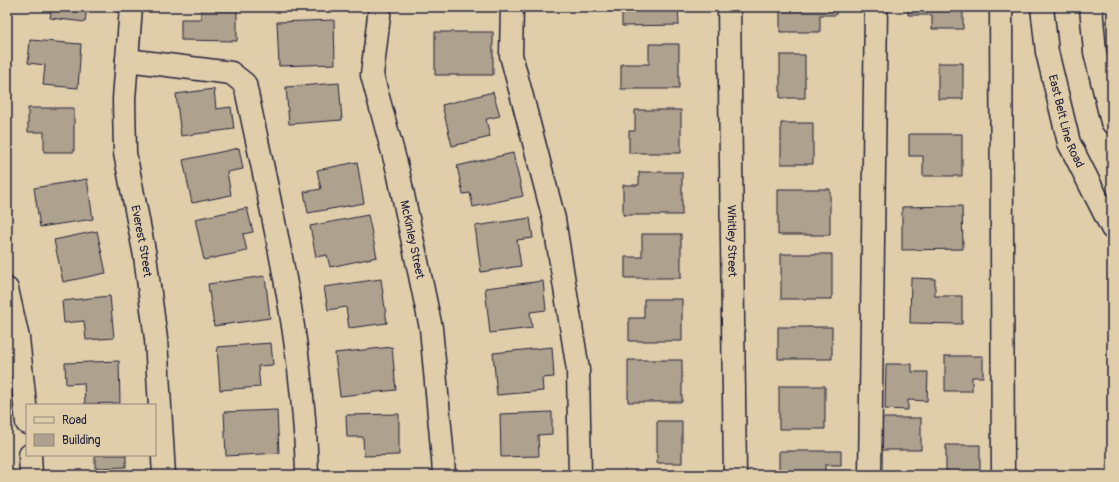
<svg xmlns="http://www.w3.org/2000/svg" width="1119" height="482" font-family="Pangolin,sans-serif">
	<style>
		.building { fill: #aea18e; stroke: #22223b }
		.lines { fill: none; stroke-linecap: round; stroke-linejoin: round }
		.minor-casing { stroke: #22223b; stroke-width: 25 }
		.major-casing { stroke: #22223b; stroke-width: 25 }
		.minor { stroke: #e0ceab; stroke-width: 22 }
		.major { stroke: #e0ceab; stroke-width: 22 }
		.labels { text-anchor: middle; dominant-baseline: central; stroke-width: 3; stroke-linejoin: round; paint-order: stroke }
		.street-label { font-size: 12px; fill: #22223b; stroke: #e0ceab }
	</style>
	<rect width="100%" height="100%" fill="#e0ceab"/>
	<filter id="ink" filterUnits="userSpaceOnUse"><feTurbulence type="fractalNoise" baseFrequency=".025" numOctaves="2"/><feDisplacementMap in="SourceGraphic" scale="8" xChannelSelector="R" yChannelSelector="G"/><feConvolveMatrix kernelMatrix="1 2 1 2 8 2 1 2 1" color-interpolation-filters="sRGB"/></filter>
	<g filter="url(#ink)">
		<path class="building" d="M 52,7 L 87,7 L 85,22 L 50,18 Z
			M 201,7 L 237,7 L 237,41 L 181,40 L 181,19 L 201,19 Z
			M 622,7 L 678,7 L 679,25 L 622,26 Z
			M 780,7 L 836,7 L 836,15 L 820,15 L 820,32 L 780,32 Z
			M 908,7 L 963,7 L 963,29 L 932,29 L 932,15 L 908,15 Z
			M 334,20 L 335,64 L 279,66 L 277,22 Z
			M 435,32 L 493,32 L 493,75 L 435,75 Z
			M 30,40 L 81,44 L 78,88 L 43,85 L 45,65 L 28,63 Z
			M 649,44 L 679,44 L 679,89 L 621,89 L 621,64 L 649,64 Z
			M 780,55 L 805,55 L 805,98 L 780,98 Z
			M 938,63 L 963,63 L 963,99 L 938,99 Z
			M 339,83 L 342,120 L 289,124 L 286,87 Z
			M 214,89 L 216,109 L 231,107 L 234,129 L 181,136 L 176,94 Z
			M 493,92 L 500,116 L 486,119 L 490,137 L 452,146 L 442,105 Z
			M 28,108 L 74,108 L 74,152 L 44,152 L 44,132 L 28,132 Z
			M 635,110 L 681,110 L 681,153 L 629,153 L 629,131 L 635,131 Z
			M 781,123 L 813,123 L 813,164 L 781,164 Z
			M 909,134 L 962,134 L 962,176 L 923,176 L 923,156 L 909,156 Z
			M 239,148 L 243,169 L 227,172 L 231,195 L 192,203 L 183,160 Z
			M 513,153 L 523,196 L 473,207 L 470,193 L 463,194 L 457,166 Z
			M 357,162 L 364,203 L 308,213 L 304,192 L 321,189 L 317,170 Z
			M 639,172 L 682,172 L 682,215 L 623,215 L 623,185 L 639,185 Z
			M 87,179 L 93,219 L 40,227 L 34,188 Z
			M 778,189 L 830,189 L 830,235 L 778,235 Z
			M 962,206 L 963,249 L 902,250 L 902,207 Z
			M 247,208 L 253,232 L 243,234 L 247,251 L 204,260 L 195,219 Z
			M 368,215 L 377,257 L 330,267 L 327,255 L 316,257 L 310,226 Z
			M 530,218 L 533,238 L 517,240 L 521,266 L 481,272 L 475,226 Z
			M 97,231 L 106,273 L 63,282 L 54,240 Z
			M 642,234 L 681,234 L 681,278 L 625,278 L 625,257 L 642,257 Z
			M 781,254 L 832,254 L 832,299 L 781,299 Z
			M 265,276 L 270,318 L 214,326 L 208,284 Z
			M 911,278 L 935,279 L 935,296 L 962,296 L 962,324 L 910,323 Z
			M 381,279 L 387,323 L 349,328 L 346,307 L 328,310 L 324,287 Z
			M 543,281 L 546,310 L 530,312 L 532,328 L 490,333 L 485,288 Z
			M 110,296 L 114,338 L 86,340 L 84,321 L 64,323 L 62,301 Z
			M 644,299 L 682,299 L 682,341 L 629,341 L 629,318 L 644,318 Z
			M 778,327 L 832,327 L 832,359 L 778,359 Z
			M 271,343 L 273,365 L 258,366 L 260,387 L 220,390 L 217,347 Z
			M 392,347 L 396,390 L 340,396 L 335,353 Z
			M 552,347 L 554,377 L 542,378 L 543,391 L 497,395 L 493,353 Z
			M 945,356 L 983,356 L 983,377 L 972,377 L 972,391 L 945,391 Z
			M 628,360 L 682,360 L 682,402 L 628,402 Z
			M 119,361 L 120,403 L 85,404 L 84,383 L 66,384 L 65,363 Z
			M 886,364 L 912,364 L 912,372 L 928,372 L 927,401 L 908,400 L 908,410 L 885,409 Z
			M 779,386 L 825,386 L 825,429 L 779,429 Z
			M 277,410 L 279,453 L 226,456 L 224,412 Z
			M 552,412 L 552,434 L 538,435 L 539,456 L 501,457 L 500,414 Z
			M 399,414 L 399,455 L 364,456 L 363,437 L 347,437 L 346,415 Z
			M 882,418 L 921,418 L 921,450 L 882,450 Z
			M 657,421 L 682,421 L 682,463 L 657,463 Z
			M 946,445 L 980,445 L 980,475 L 946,475 Z
			M 779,451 L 841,451 L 841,465 L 825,465 L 825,475 L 779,475 Z
			M 95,455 L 126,455 L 126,467 L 95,468 Z"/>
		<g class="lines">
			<g class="minor-casing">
				<g id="minor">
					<path id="s1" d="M 131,7 L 124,99 L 125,153 L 145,256 L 156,339 L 164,475"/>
					<path id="s2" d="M 380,7 L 372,75 L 398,171 L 431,328 L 443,459 L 444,475"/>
					<path d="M 512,7 L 511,55 L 554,219 L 578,370 L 580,475"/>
					<path id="s3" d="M 729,7 L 735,475"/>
					<path d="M 1001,7 L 1003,475"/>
					<path d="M 127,60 L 231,73 L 245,84 C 272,213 304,343 307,475"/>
					<path d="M 7,289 L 18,338 L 27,423"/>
					<path d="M 30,455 L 31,475"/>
					<path d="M 870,475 L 876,7"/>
				</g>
			</g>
			<g class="major-casing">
				<g id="major">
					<path id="s4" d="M 1042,7 L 1047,52 L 1069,143 L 1112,228"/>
					<path d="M 1091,7 L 1095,52 L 1112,122"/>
				</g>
			</g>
			<use href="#minor" class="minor"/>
			<use href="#major" class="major"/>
		</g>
	</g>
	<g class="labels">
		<g class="street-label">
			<text stroke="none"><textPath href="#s4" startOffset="117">East Belt Line Road</textPath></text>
			<text stroke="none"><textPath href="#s2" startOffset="238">McKinley Street</textPath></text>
			<text stroke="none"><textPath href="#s1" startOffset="236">Everest Street</textPath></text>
			<text stroke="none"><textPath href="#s3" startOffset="234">Whitley Street</textPath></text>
		</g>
	</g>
	<rect width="1119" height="482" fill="none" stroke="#e0ceab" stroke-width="24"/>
	<rect x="12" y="12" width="1095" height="458" fill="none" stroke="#22223b" stroke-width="1.5" filter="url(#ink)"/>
	<rect x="26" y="404" width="130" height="52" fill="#e0ceab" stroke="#94897e"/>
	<rect x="34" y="417" width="20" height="6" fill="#e0ceab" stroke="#94897e"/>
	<text x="62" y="424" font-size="12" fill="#22223b">Road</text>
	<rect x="34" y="434" width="20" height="12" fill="#aea18e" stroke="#94897e"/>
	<text x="62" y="444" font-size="12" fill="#22223b">Building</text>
</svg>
